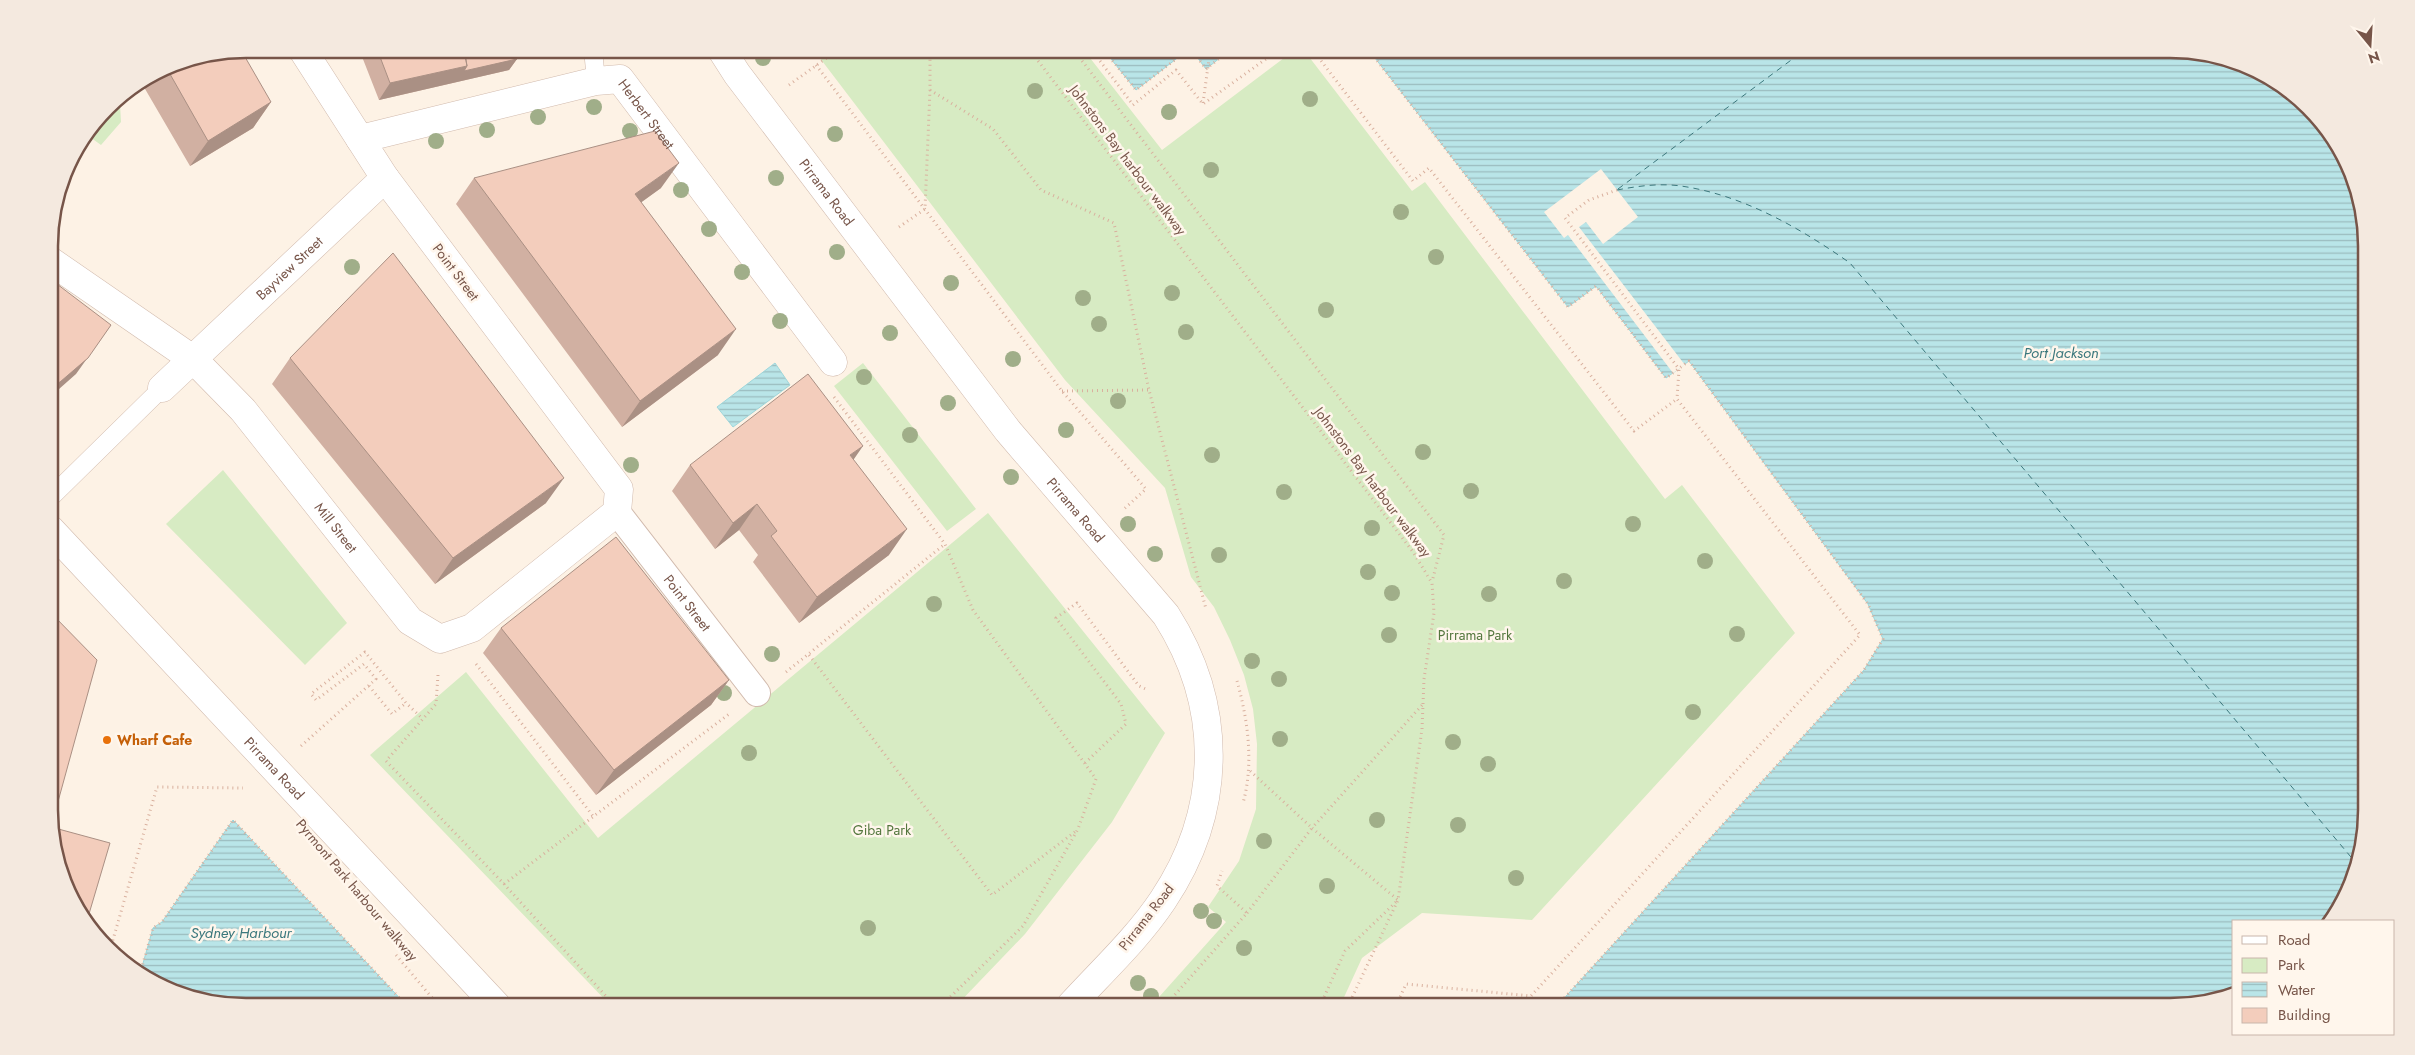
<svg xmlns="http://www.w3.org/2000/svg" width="2415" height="1055" font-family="Jost,sans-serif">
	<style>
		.green { fill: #d7ebc3 }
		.water { fill: url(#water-rules); stroke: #9ed6da }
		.pier { fill: #fdf2e5 }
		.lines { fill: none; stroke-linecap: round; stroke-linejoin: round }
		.ferry { stroke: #3c787d; stroke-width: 1; stroke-dasharray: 6 5; stroke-linecap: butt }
		.service-casing { stroke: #d1baad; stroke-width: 19 }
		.pedestrian-casing { stroke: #d1baad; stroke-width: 28 }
		.minor-casing { stroke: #d1baad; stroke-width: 29 }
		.path { stroke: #d9b09e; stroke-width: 3; stroke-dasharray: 1 4; stroke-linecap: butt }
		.service { stroke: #fff; stroke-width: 18 }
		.pedestrian { stroke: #fff; stroke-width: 26 }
		.minor { stroke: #fff; stroke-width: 28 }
		.tree { fill: #a0ae89 }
		.wall { fill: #d1b0a2 }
		.shaded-wall { fill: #aa9084 }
		.building { fill: #f3cdbc; stroke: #aa9084 }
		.food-dot { fill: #e8710a; stroke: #fff6ec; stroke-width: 2 }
		.labels { text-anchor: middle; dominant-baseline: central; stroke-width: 5; stroke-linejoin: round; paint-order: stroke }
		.street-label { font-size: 14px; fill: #775549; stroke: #fff6ec }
		.park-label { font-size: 14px; fill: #54773e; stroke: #fff6ec }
		.food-label { font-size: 14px; font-weight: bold; fill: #c56008; stroke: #fff6ec; text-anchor: start }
		.water-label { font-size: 15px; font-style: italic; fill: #3c787d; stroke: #fff6ec }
		.rim { fill: none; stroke: #775549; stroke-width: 2.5 }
	</style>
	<defs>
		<pattern id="water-rules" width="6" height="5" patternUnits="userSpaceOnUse" patternTransform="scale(1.25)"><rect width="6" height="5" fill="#b9e5e8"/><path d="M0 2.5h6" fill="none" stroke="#9bbcbe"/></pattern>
	</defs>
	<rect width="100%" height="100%" fill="#fdf2e5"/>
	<path class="green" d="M 813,49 L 1083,49 L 1162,150 L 1296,49 L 1303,49 L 1412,191 L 1425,182 L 1665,499 L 1682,485 L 1795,633 L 1532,920 L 1422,913 L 1362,958 L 1340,1006 L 1151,1006 L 1226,922 L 1208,907 L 1239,861 L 1256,809 L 1257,744 L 1253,709 L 1244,675 L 1230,640 L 1214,607 L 1191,577 L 1165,488 L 1065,380 Z
		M 117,97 L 120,104 L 121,122 L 101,145 L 87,135 Z
		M 863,363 L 976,509 L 947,531 L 834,386 Z
		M 223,470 L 347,623 L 305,665 L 166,524 Z
		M 988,513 L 1165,733 L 1112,822 L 1025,934 L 956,1006 L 611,1006 L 370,755 L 466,672 L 598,838 Z"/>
	<path class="water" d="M 1103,49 L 1189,49 L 1136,90 Z
		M 1191,49 L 1231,49 L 1206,69 Z
		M 1368,49 L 2169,49 L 2245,64 L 2289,90 L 2326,126 L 2351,170 L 2365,220 L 2366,810 L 2351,885 L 2330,921 L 2234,921 L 2234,995 L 2182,1006 L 1557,1006 L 1864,670 L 1883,639 L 1868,604 L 1689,361 L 1666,378 L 1596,286 L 1568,307 Z
		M 775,363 L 790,385 L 733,427 L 717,407 Z
		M 233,820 L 407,1006 L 246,1006 L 170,991 L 140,974 L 153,928 L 162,922 Z"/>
	<path class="pier" d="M 1601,169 L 1638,217 L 1603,244 L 1586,222 L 1579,227 L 1685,365 L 1673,373 L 1568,235 L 1564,238 L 1544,212 Z"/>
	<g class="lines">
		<path class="ferry" d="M 1618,189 L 1806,49
			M 1617,190 C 1638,186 1660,183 1681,186 C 1743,195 1800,228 1850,263 L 2356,863"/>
		<g class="service-casing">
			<path id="service" d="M 593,49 L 596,81
				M 50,498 L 162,388"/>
		</g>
		<g class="pedestrian-casing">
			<g id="pedestrian">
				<path id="s1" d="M 617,512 L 757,693"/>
			</g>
		</g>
		<g class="minor-casing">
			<g id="minor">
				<path id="s2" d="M 721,49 L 737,74 L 1008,431 L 1166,615 C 1224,706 1223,810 1163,900 C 1137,939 1101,972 1070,1006"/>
				<path id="s3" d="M 360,139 L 596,81 L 620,79 L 833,362"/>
				<path id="s4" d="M 49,260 L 194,360 L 243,410 L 410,621 L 440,639 L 472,628 L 617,512 L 619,489 L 385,178 L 302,49"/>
				<path id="s5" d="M 162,388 L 385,178"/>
				<path id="s6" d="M 50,529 L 497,1006"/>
			</g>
		</g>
		<path class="path" d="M 1029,49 L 1413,552 L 1432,583 L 1434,613 L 1424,679 L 1422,729 L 1398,900 L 1348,1006
			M 1073,49 L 1444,535 L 1432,582
			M 1091,49 L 1133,105 L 1176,70 L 1203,104 L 1280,49
			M 1103,49 L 1136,90 L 1189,49
			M 1191,49 L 1206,69 L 1231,49
			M 1312,49 L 1413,181 L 1429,168 L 1634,431 L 1677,399
			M 1368,49 L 1568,307 L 1596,286 L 1666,378 L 1689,361 L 1868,604 L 1883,639 L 1864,670 L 1557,1006
			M 816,65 L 1062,391 L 1146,489 L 1124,509 L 1125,510
			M 789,85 L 839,49
			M 930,90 L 993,129 L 1041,190 L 1114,223 L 1149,390 L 1206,609
			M 1203,103 L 1209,59
			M 899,227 L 925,209 L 930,90 L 930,49
			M 1062,391 L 1149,390
			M 834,397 L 945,544 L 973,610 L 1096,779 L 1078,829 L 1023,926 L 941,1006
			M 809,655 L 992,895 L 1076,831
			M 476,664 L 593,816
			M 786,672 L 945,544
			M 438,675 L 436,704 L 386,761 L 504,884 L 615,1006
			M 1237,681 C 1248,720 1254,764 1243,803
			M 369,686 L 392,714 L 406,703
			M 301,746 L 376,679 L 364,664 L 316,700 L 311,694 L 365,652 L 406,703 L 423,719
			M 1085,763 L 1126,724 L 1121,704 L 1056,618 L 1077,603 L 1139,686 L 1148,690
			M 504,884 L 729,714
			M 1247,913 L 1312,828 L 1248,769
			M 110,950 L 157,787 L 243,788
			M 396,955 L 439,1006
			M 140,974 L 153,928 L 162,922 L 233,820 L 407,1006
			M 1165,1006 L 1247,913 L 1217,886 L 1222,871
			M 1320,1006 L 1345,951 L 1398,900 L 1312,828 L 1423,704
			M 1396,1006 L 1406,984 L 1531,996 L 1860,635 L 1677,399 L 1679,369 L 1565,218 L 1589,200 L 1617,190"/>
		<use href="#service" class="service"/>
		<use href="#pedestrian" class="pedestrian"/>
		<use href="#minor" class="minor"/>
	</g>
	<g class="tree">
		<circle cx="763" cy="58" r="8"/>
		<circle cx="1035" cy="91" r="8"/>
		<circle cx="1310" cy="99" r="8"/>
		<circle cx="594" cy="107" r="8"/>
		<circle cx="1169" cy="112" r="8"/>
		<circle cx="538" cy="117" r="8"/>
		<circle cx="487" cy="130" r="8"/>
		<circle cx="630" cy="131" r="8"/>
		<circle cx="835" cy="134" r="8"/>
		<circle cx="436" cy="141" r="8"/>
		<circle cx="1211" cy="170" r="8"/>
		<circle cx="776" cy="178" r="8"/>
		<circle cx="681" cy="190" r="8"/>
		<circle cx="1401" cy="212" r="8"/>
		<circle cx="709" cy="229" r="8"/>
		<circle cx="837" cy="252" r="8"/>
		<circle cx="1436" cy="257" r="8"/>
		<circle cx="352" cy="267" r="8"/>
		<circle cx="742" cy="272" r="8"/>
		<circle cx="951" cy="283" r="8"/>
		<circle cx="1172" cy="293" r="8"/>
		<circle cx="1083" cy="298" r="8"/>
		<circle cx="1326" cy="310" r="8"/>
		<circle cx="780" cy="321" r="8"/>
		<circle cx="1099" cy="324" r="8"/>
		<circle cx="1186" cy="332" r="8"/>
		<circle cx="890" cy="333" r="8"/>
		<circle cx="1013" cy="359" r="8"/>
		<circle cx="864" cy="377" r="8"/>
		<circle cx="1118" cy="401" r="8"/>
		<circle cx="948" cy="403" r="8"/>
		<circle cx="1066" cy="430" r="8"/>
		<circle cx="910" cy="435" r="8"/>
		<circle cx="1423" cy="452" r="8"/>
		<circle cx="1212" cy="455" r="8"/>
		<circle cx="631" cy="465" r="8"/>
		<circle cx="1011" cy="477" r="8"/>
		<circle cx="1471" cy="491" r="8"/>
		<circle cx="1284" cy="492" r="8"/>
		<circle cx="1128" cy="524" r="8"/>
		<circle cx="1633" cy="524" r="8"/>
		<circle cx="1372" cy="528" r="8"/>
		<circle cx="1155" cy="554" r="8"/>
		<circle cx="1219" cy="555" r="8"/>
		<circle cx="1705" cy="561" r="8"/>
		<circle cx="1368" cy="572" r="8"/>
		<circle cx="1564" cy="581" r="8"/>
		<circle cx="1392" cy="593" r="8"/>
		<circle cx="1489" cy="594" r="8"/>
		<circle cx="934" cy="604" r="8"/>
		<circle cx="1737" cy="634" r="8"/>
		<circle cx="1389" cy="635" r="8"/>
		<circle cx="772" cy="654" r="8"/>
		<circle cx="1252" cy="661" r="8"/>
		<circle cx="1279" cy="679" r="8"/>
		<circle cx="724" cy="693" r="8"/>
		<circle cx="1693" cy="712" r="8"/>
		<circle cx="1280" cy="739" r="8"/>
		<circle cx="1453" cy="742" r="8"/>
		<circle cx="749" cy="753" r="8"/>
		<circle cx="1488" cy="764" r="8"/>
		<circle cx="1377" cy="820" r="8"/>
		<circle cx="1458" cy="825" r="8"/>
		<circle cx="1264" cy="841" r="8"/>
		<circle cx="1516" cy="878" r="8"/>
		<circle cx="1327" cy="886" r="8"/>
		<circle cx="1201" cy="911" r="8"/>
		<circle cx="1214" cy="921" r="8"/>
		<circle cx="868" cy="928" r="8"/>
		<circle cx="1244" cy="948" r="8"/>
		<circle cx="1138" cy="983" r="8"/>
		<circle cx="1151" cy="996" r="8"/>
	</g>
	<path class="wall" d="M 359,49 L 514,49 L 517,59 L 509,70 L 379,100 Z
		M 170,64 L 271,102 L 253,128 L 190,166 L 141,82 Z
		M 474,178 L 661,188 L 641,202 L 718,355 L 622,427 L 456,204 Z
		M 290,358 L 546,503 L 435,584 L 272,384 Z
		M 853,459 L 889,555 L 799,623 L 753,562 L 758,555 L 739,530 L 715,549 L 672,491 L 690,465 Z
		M 501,628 L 729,680 L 711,705 L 596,795 L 483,653 Z"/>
	<path class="shaded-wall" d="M 517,59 L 509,70 L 379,100 L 390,83 L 467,66 Z
		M 271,102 L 253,128 L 190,166 L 208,141 Z
		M 679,163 L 661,188 L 617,220 L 635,194 Z
		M 111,325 L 76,374 L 50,397 L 50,387 Z
		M 736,329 L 718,355 L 622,427 L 640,401 Z
		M 863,446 L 845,472 L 850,455 Z
		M 564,478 L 546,503 L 435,584 L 453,558 Z
		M 757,504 L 739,530 L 715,549 L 733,523 Z
		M 907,529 L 889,555 L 799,623 L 817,597 Z
		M 729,680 L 711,705 L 596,795 L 614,770 Z"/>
	<path class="building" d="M 377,49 L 464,49 L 467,66 L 390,83 Z
		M 464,49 L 514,49 L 517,59 L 464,71 L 467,66 Z
		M 241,50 L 271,102 L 208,141 L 166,67 L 170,64 Z
		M 655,131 L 679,163 L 635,194 L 736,329 L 640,401 L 474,178 Z
		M 393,253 L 564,478 L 453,558 L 290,358 Z
		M 49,278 L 111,325 L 88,358 L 60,382 L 50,387 Z
		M 808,374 L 863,446 L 850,455 L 907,529 L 817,597 L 771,536 L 777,531 L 757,504 L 733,523 L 690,465 Z
		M 616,537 L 729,680 L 614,770 L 501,628 Z
		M 50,612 L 97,660 L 51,827 L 110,843 L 86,924 L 64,885 L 50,835 Z"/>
	<circle class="food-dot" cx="107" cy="740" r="5"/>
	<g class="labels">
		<g class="street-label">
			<text stroke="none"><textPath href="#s3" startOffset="311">Herbert Street</textPath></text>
			<text transform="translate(1128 160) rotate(53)">Johnstons Bay harbour walkway</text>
			<text stroke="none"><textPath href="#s2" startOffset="178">Pirrama Road</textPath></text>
			<text stroke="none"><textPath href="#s5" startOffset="175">Bayview Street</textPath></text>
			<text transform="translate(456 272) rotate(53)">Point Street</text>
			<text transform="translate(1373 482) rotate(53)">Johnstons Bay harbour walkway</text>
			<text stroke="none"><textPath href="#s2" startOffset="582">Pirrama Road</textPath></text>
			<text stroke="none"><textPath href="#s4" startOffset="396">Mill Street</textPath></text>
			<text stroke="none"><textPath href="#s1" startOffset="115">Point Street</textPath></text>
			<text stroke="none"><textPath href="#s6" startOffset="328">Pirrama Road</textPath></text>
			<text transform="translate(357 890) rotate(50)">Pyrmont Park harbour walkway</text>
			<text transform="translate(1146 917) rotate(-52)">Pirrama Road</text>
		</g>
		<g class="park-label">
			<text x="1475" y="635">Pirrama Park</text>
			<text x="882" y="830">Giba Park</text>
		</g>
		<g class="food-label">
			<text x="117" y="740">Wharf Cafe</text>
		</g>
		<g class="water-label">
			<text x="2061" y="353">Port Jackson</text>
			<text x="241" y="933">Sydney Harbour</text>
		</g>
	</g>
	<path d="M0 0H2415V1055H0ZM246 58H2170A188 188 0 0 1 2358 246V810A188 188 0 0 1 2170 998H246A188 188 0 0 1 58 810V246A188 188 0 0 1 246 58Z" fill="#f4e9df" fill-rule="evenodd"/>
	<path class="rim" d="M246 58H2170A188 188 0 0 1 2358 246V810A188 188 0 0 1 2170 998H246A188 188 0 0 1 58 810V246A188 188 0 0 1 246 58Z"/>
	<rect x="2232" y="920" width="162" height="115" fill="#fff6ec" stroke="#c9b6ab"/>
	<rect x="2242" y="936" width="25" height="8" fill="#ffffff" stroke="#c9b6ab"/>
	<text x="2278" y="945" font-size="15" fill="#775549">Road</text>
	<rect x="2242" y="958" width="25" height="15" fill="#d7ebc3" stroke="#c9b6ab"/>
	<text x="2278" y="970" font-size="15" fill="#775549">Park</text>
	<rect x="2242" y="982" width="25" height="15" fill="url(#water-rules)" stroke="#c9b6ab"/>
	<text x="2278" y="995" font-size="15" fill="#775549">Water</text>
	<rect x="2242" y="1008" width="25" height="15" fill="#f3cdbc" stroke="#c9b6ab"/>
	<text x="2278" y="1020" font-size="15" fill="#775549">Building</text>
	<g transform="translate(2370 45) rotate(162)" stroke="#fff6ec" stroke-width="4" paint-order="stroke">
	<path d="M0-4L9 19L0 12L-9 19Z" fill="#775549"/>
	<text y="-8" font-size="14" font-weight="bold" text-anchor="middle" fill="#775549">N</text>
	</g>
</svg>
